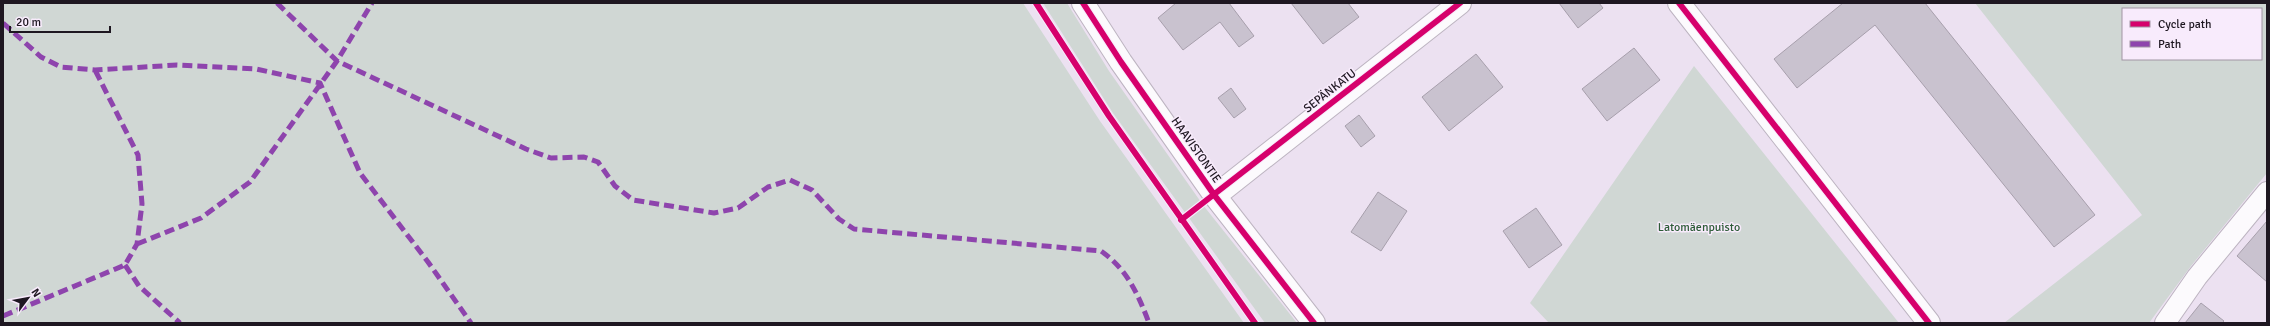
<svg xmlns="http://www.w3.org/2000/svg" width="2270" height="326" font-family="Signika,sans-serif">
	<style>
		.green { fill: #d0d7d4; fill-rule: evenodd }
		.building { fill: #c9c2cf; stroke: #a79fac }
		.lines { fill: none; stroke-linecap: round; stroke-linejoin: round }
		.service-casing { stroke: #bdb4c1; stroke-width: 22 }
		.minor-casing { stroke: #bdb4c1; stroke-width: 24 }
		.service { stroke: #fcfafd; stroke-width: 20 }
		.minor { stroke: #fcfafd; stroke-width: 22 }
		.quiet { stroke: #8e44ad; stroke-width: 5; stroke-dasharray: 10 5; stroke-linecap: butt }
		.cycleway-casing { stroke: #f8ebfc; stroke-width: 8 }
		.cycleway { stroke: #d6006c; stroke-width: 6 }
		.labels { text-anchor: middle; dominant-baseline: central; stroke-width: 3; stroke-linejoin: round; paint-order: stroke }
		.street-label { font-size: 12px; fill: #1e1721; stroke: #f8ebfc }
		.park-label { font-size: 12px; fill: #2d5c37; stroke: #f8ebfc }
	</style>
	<rect width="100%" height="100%" fill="#ece1f1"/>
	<path class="green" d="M 3,3 L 1023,3 L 1100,121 L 1244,323 L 3,323 Z
		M 1043,3 L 1067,3 L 1109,71 L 1203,205 L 1297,323 L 1265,323 L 1113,113 Z
		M 1975,3 L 2267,3 L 2267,173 L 2191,266 L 2149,323 L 2004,323 L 2142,215 ZM 2123,9 L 2261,9 L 2261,59 L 2123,59 Z
		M 1694,66 L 1899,323 L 1549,323 L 1530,303 Z"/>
	<path class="building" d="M 1176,3 L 1229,3 L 1254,36 L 1239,47 L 1220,22 L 1183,50 L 1158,18 Z
		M 1291,3 L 1348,3 L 1359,17 L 1323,44 Z
		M 1559,3 L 1599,3 L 1603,8 L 1578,28 Z
		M 1843,3 L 1925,3 L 2095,215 L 2054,247 L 1875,25 L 1797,88 L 1774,59 Z
		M 1634,48 L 1660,80 L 1607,121 L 1582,89 Z
		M 1476,54 L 1503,87 L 1449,131 L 1422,97 Z
		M 1231,88 L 1246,109 L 1234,118 L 1218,98 Z
		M 1359,115 L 1375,136 L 1361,147 L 1345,126 Z
		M 1378,192 L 1407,211 L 1381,251 L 1351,232 Z
		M 1536,208 L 1562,245 L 1529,268 L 1503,231 Z
		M 2267,221 L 2267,282 L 2237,256 Z
		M 2201,303 L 2224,321 L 2222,323 L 2185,323 Z"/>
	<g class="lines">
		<g class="service-casing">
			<path id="service" d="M 2165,323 L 2197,277 L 2267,192"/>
		</g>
		<g class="minor-casing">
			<path id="minor" d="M 1083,3 L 1121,62 L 1215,196 L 1314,323
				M 1679,3 L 1929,323
				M 1215,196 L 1460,3"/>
		</g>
		<use href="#service" class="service"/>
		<use href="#minor" class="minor"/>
		<path class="quiet" d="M 277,3 L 337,61 L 526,149 L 551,158 L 584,157 L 598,162 L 615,186 L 633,200 L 714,213 L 738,208 L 768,187 L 790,180 L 812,190 L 839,219 L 854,229 L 1101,251 C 1127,269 1138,294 1149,323
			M 3,23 L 41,57 L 61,67 L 95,70 L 177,65 L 256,69 L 320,83 L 360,173 L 428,262 L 471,323
			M 137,244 L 201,218 L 250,182 L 337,61 L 372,3
			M 125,265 L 139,286 L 180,323
			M 3,316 L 125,265 L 137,244 L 142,204 L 138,155 L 95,70"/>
		<g class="cycleway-casing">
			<path id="cycleway" d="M 1036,3 L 1109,116 L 1255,323
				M 1083,3 L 1121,62 L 1215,196 L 1314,323
				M 1679,3 L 1929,323
				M 1181,220 L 1460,3"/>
		</g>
		<use href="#cycleway" class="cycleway"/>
	</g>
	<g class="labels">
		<g class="street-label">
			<text transform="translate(1330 91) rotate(-38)">SEPÄNKATU</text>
			<text transform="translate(1196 150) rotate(55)">HAAVISTONTIE</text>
		</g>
		<g class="park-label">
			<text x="1699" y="227">Latomäenpuisto</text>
		</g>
	</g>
	<rect width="2270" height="326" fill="none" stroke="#1e1721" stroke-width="8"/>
	<rect x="2122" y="8" width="140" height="52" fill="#f8ebfc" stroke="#a196a4"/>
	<rect x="2130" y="21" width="20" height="6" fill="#d6006c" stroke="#a196a4"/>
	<text x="2158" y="28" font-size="12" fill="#1e1721">Cycle path</text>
	<rect x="2130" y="41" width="20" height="6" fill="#8e44ad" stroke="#a196a4"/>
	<text x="2158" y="48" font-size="12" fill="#1e1721">Path</text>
	<g transform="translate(28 298) rotate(58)" stroke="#f8ebfc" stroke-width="3" paint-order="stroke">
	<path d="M0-3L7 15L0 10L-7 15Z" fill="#1e1721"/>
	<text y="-6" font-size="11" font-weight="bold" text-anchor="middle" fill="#1e1721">N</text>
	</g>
	<path d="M10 26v6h100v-6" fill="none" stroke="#1e1721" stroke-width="2"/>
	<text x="16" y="26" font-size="12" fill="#1e1721" stroke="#f8ebfc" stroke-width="3" paint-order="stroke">20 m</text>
</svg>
